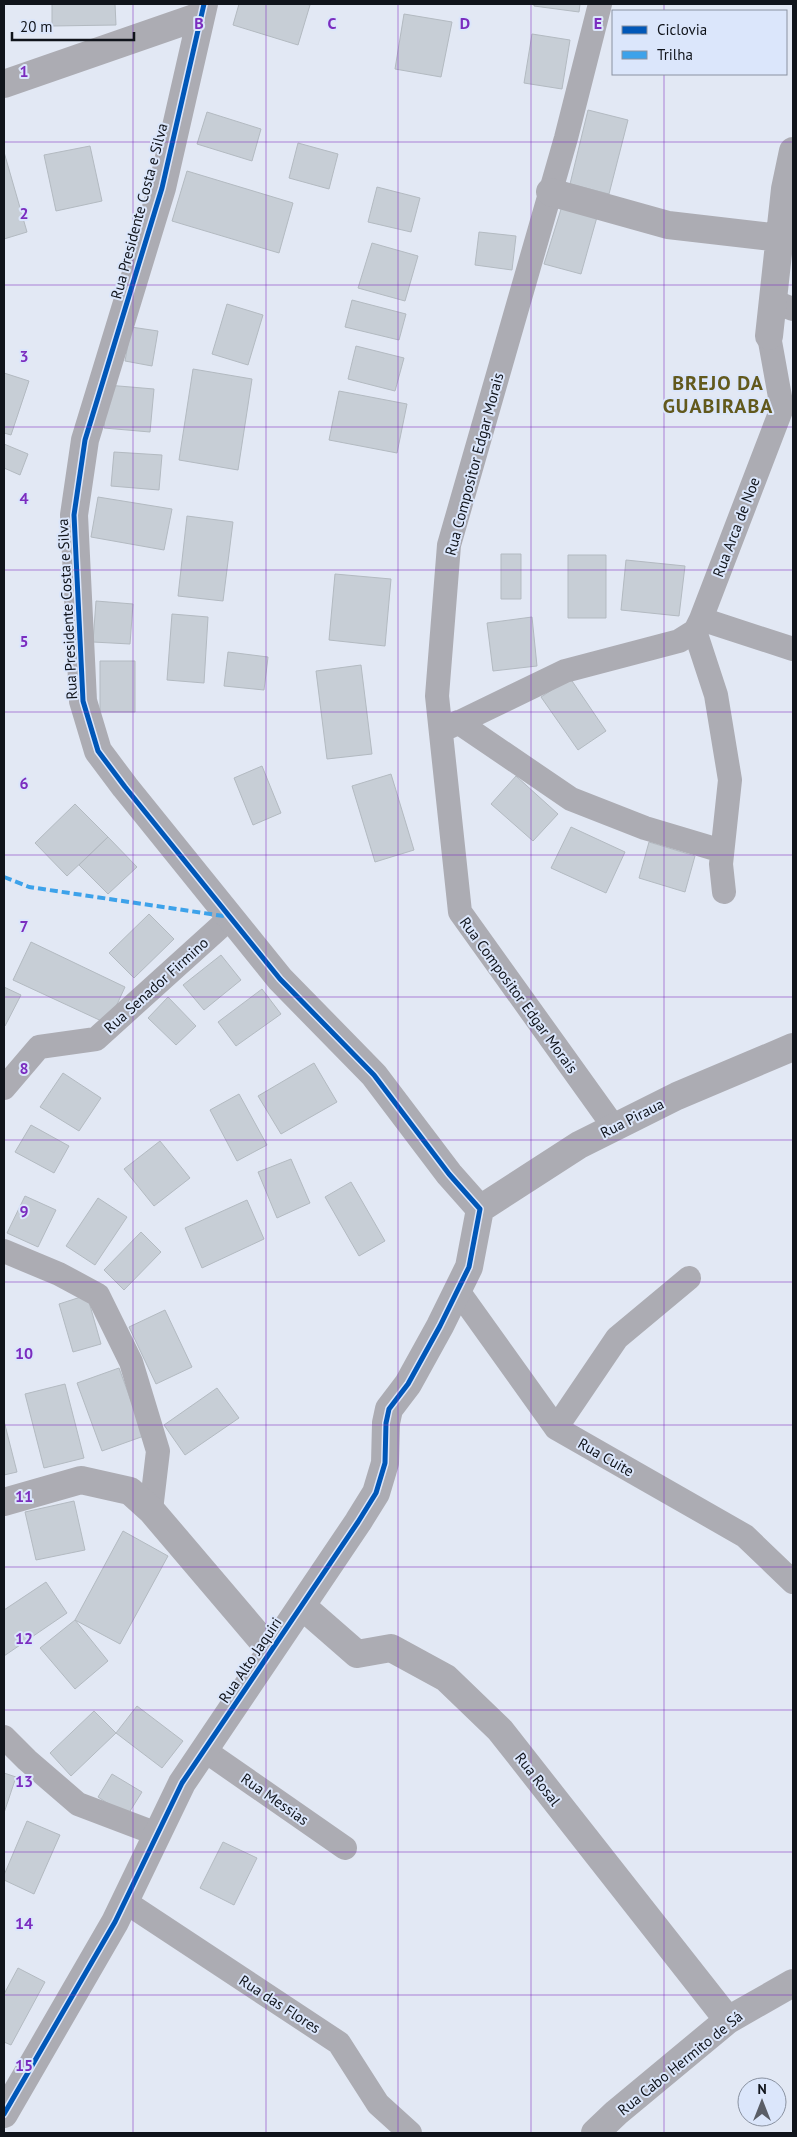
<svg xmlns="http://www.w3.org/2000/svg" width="797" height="2137" font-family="'PT Sans',sans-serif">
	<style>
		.building { fill: #c7ced6; stroke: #b3bac1 }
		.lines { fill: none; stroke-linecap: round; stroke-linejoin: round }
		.service { stroke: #acacb3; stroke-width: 24 }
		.minor { stroke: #acacb3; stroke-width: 28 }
		.quiet { stroke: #3da2ea; stroke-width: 4; stroke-dasharray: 8 4; stroke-linecap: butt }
		.cycleway-casing { stroke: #dbe6fb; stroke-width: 8 }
		.cycleway { stroke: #0057b8; stroke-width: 5 }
		.grid { fill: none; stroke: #7b2cbf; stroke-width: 1; stroke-opacity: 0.55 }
		.labels { text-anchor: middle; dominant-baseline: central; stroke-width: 4; stroke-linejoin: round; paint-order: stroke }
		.street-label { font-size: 15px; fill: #10141b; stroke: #dbe6fb }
		.district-label { font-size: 20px; font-weight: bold; letter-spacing: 1px; fill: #62591d; stroke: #dbe6fb }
		.grid-label { font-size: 16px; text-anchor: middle; font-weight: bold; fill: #7b2cbf; stroke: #dbe6fb; stroke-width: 4; stroke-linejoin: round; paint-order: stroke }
	</style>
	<rect width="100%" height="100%" fill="#e2e8f4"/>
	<path class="building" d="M 52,4 L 115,4 L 116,25 L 52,26 Z
		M 239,4 L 305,4 L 310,5 L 298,45 L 233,25 Z
		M 534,4 L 580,4 L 579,12 L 534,6 Z
		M 404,14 L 452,22 L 441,77 L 395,69 Z
		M 532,34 L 570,40 L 562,89 L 524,83 Z
		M 588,110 L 628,120 L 609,194 L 570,184 Z
		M 207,112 L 261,129 L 252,161 L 197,144 Z
		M 298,143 L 338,154 L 329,189 L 289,178 Z
		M 90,146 L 102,201 L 56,211 L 44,155 Z
		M 4,152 L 27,232 L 4,239 Z
		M 187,171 L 293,203 L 279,253 L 172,221 Z
		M 377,187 L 420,198 L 411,232 L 368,222 Z
		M 562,206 L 597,217 L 581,274 L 544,264 Z
		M 479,232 L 516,236 L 512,270 L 475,265 Z
		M 372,243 L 418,256 L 405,301 L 358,288 Z
		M 352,300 L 406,314 L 399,340 L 345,327 Z
		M 227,304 L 263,315 L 248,365 L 212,354 Z
		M 131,327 L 158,331 L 152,366 L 125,361 Z
		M 356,346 L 404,358 L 395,391 L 348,379 Z
		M 193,369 L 252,379 L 238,470 L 179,460 Z
		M 4,373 L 29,381 L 11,435 L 4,433 Z
		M 107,385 L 154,389 L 150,432 L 104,428 Z
		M 339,391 L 407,404 L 397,453 L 329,440 Z
		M 4,444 L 28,454 L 20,475 L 4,468 Z
		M 114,452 L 162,455 L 159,490 L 111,486 Z
		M 98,497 L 172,509 L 164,550 L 91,537 Z
		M 187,516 L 233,522 L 223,601 L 178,596 Z
		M 501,554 L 521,554 L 521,599 L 501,599 Z
		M 568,555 L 606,555 L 606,618 L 568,618 Z
		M 626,560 L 685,566 L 679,616 L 621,610 Z
		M 335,574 L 391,579 L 385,646 L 329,640 Z
		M 96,601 L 133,604 L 130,644 L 93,642 Z
		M 172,614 L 208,617 L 204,683 L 167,680 Z
		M 532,617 L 537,666 L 493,671 L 487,623 Z
		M 228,652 L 268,657 L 264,690 L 224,686 Z
		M 100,661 L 135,661 L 135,712 L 100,712 Z
		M 361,665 L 372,754 L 327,759 L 316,671 Z
		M 570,678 L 606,731 L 578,750 L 541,697 Z
		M 262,766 L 281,813 L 253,825 L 234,778 Z
		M 391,774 L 414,850 L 375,862 L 352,786 Z
		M 516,776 L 558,814 L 533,841 L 491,804 Z
		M 75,804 L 108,837 L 67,876 L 35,843 Z
		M 571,827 L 625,852 L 606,893 L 551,868 Z
		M 108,837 L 137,867 L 108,894 L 79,865 Z
		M 649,842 L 695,856 L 685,892 L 639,878 Z
		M 149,914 L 174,939 L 134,978 L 109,953 Z
		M 31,942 L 125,987 L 108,1024 L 13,980 Z
		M 221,955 L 241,980 L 204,1010 L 183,985 Z
		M 4,987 L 21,995 L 5,1026 L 4,1026 Z
		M 262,989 L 281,1014 L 236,1046 L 218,1022 Z
		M 168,997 L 196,1026 L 176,1045 L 148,1018 Z
		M 314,1063 L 337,1102 L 281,1134 L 258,1096 Z
		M 63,1073 L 101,1098 L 79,1131 L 40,1107 Z
		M 239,1094 L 267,1145 L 237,1161 L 210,1110 Z
		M 31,1125 L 69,1146 L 54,1173 L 15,1152 Z
		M 160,1141 L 190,1178 L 154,1206 L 124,1169 Z
		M 291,1159 L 310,1203 L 277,1218 L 258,1172 Z
		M 351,1182 L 385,1241 L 359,1256 L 325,1197 Z
		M 25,1196 L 56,1210 L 38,1247 L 7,1233 Z
		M 98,1198 L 127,1217 L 95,1265 L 66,1246 Z
		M 247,1200 L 264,1239 L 202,1268 L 185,1228 Z
		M 141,1232 L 161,1252 L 124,1290 L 104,1270 Z
		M 87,1295 L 101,1344 L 73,1352 L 59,1304 Z
		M 165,1310 L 192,1367 L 156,1384 L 129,1327 Z
		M 119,1368 L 144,1436 L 102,1451 L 77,1383 Z
		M 65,1384 L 84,1458 L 44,1468 L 25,1394 Z
		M 217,1388 L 239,1418 L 185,1455 L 164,1425 Z
		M 4,1421 L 17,1472 L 4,1475 Z
		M 74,1501 L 85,1550 L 36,1560 L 25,1512 Z
		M 123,1531 L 168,1556 L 120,1644 L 75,1620 Z
		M 46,1582 L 67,1613 L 4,1656 L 4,1610 Z
		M 75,1620 L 108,1661 L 75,1689 L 40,1648 Z
		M 137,1706 L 183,1741 L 162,1768 L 116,1733 Z
		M 94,1711 L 116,1733 L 71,1776 L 50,1753 Z
		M 4,1773 L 16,1777 L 4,1813 Z
		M 112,1774 L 142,1792 L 127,1816 L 98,1797 Z
		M 27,1821 L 60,1835 L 34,1894 L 4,1880 L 4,1875 Z
		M 223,1842 L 257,1858 L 234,1905 L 200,1888 Z
		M 18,1968 L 45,1982 L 11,2045 L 4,2042 L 4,1994 Z"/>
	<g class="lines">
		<path class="service" d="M 600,4 L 566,138 L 449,545 L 437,696 L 460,912 L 614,1127
			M 772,301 L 793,309
			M 701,619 L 793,649
			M 695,631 L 716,695 L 730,780 L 721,864 L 724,892
			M 458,722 L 571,799 L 645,828 L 722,851
			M 441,731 L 565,671 L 679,641 L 695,631 L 701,619 L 782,408 L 769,336
			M 4,1088 L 39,1047 L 96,1039 L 231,917
			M 4,1251 L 59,1274 L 98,1295 L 131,1362 L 158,1451 L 151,1510
			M 458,1291 L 556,1428 L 745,1536 L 793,1582
			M 556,1428 L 617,1338 L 689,1278
			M 4,1737 L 27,1760 L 78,1804 L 157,1834
			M 204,1750 L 345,1848
			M 124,1901 L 339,2043 L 378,2104 L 410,2133"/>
		<path class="minor" d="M 204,4 L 162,188 L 85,440 L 74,515 L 83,701 L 98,751 L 125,787 L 280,979 L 374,1075 L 449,1174 L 480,1209
			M 4,84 L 200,16
			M 550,192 L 668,225 L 780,238
			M 769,336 L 785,189 L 793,151
			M 480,1209 L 579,1145 L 677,1096 L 793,1047
			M 4,1502 L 81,1480 L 130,1491 L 151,1510 L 271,1651
			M 302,1606 L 357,1654 L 391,1648 L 446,1678 L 500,1730 L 728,2020
			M 4,2114 L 115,1922 L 182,1783 L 358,1522 L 376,1493 L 385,1463 L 386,1423 L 389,1409 L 408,1384 L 440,1326 L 469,1267 L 480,1209
			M 595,2133 L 616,2113 L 728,2020 L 793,1983"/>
		<path class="quiet" d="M 4,877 L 29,887 L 230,917"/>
		<g class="cycleway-casing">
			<path id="cycleway" d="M 4,2114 L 115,1922 L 182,1783 L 358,1522 L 376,1493 L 385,1463 L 386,1423 L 389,1409 L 408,1384 L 440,1326 L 469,1267 L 480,1209 L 449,1174 L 374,1075 L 280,979 L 125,787 L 98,751 L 83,701 L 74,515 L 85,440 L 162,188 L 204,4"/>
		</g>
		<use href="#cycleway" class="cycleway"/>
	</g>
	<path class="grid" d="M 133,4 L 133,2133M 266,4 L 266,2133M 398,4 L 398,2133M 531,4 L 531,2133M 664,4 L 664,11M 664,74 L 664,2133M 4,142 L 793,142M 4,285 L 793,285M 4,427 L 793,427M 4,570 L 793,570M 4,712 L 793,712M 4,855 L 793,855M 4,997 L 793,997M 4,1140 L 793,1140M 4,1282 L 793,1282M 4,1425 L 793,1425M 4,1567 L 793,1567M 4,1710 L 793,1710M 4,1852 L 793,1852M 4,1995 L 793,1995"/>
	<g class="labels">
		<g class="street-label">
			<text transform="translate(139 211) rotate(-75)">Rua Presidente Costa e Silva</text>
			<text transform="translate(474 464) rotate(-75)">Rua Compositor Edgar Morais</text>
			<text transform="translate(736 527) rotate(-69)">Rua Arca de Noe</text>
			<text transform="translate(67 609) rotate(-93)">Rua Presidente Costa e Silva</text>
			<text transform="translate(156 985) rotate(-42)">Rua Senador Firmino</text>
			<text transform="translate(519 995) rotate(54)">Rua Compositor Edgar Morais</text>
			<text transform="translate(632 1118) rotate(-27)">Rua Piraua</text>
			<text transform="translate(606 1457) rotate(30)">Rua Cuite</text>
			<text transform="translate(250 1660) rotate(-56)">Rua Alto Jaquiri</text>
			<text transform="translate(538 1779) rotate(52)">Rua Rosal</text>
			<text transform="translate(275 1799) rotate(35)">Rua Messias</text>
			<text transform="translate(280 2004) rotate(33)">Rua das Flores</text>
			<text transform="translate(680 2063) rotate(-39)">Rua Cabo Hermito de Sá</text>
		</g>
		<g class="district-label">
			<text x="718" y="383">BREJO DA<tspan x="718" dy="23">GUABIRABA</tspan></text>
		</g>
	</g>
	<g class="grid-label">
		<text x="199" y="29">B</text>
		<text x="332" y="29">C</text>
		<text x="465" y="29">D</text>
		<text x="598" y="29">E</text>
		<text x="24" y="77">1</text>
		<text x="24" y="219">2</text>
		<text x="24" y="362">3</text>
		<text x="24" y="504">4</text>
		<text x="24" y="647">5</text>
		<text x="24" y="789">6</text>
		<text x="24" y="932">7</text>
		<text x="24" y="1074">8</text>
		<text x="24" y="1217">9</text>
		<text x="24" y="1359">10</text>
		<text x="24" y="1502">11</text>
		<text x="24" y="1644">12</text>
		<text x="24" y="1787">13</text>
		<text x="24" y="1929">14</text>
		<text x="24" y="2071">15</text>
	</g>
	<rect width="797" height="2137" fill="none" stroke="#10141b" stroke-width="10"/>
	<rect x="612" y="10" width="175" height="65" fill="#dbe6fb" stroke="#8a92a1"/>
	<rect x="622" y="26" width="25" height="8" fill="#0057b8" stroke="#8a92a1"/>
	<text x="657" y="35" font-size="15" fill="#10141b">Ciclovia</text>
	<rect x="622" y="51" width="25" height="8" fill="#3da2ea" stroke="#8a92a1"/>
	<text x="657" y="60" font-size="15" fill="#10141b">Trilha</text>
	<g transform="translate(762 2102)"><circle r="24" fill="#dbe6fb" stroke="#8a92a1"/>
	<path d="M0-4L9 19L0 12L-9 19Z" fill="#5a5e67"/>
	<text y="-8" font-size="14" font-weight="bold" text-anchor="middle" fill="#10141b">N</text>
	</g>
	<path d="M12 32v8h122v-8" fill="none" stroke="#10141b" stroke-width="2.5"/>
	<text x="20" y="32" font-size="15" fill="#10141b" stroke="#dbe6fb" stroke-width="4" paint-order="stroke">20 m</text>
</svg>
